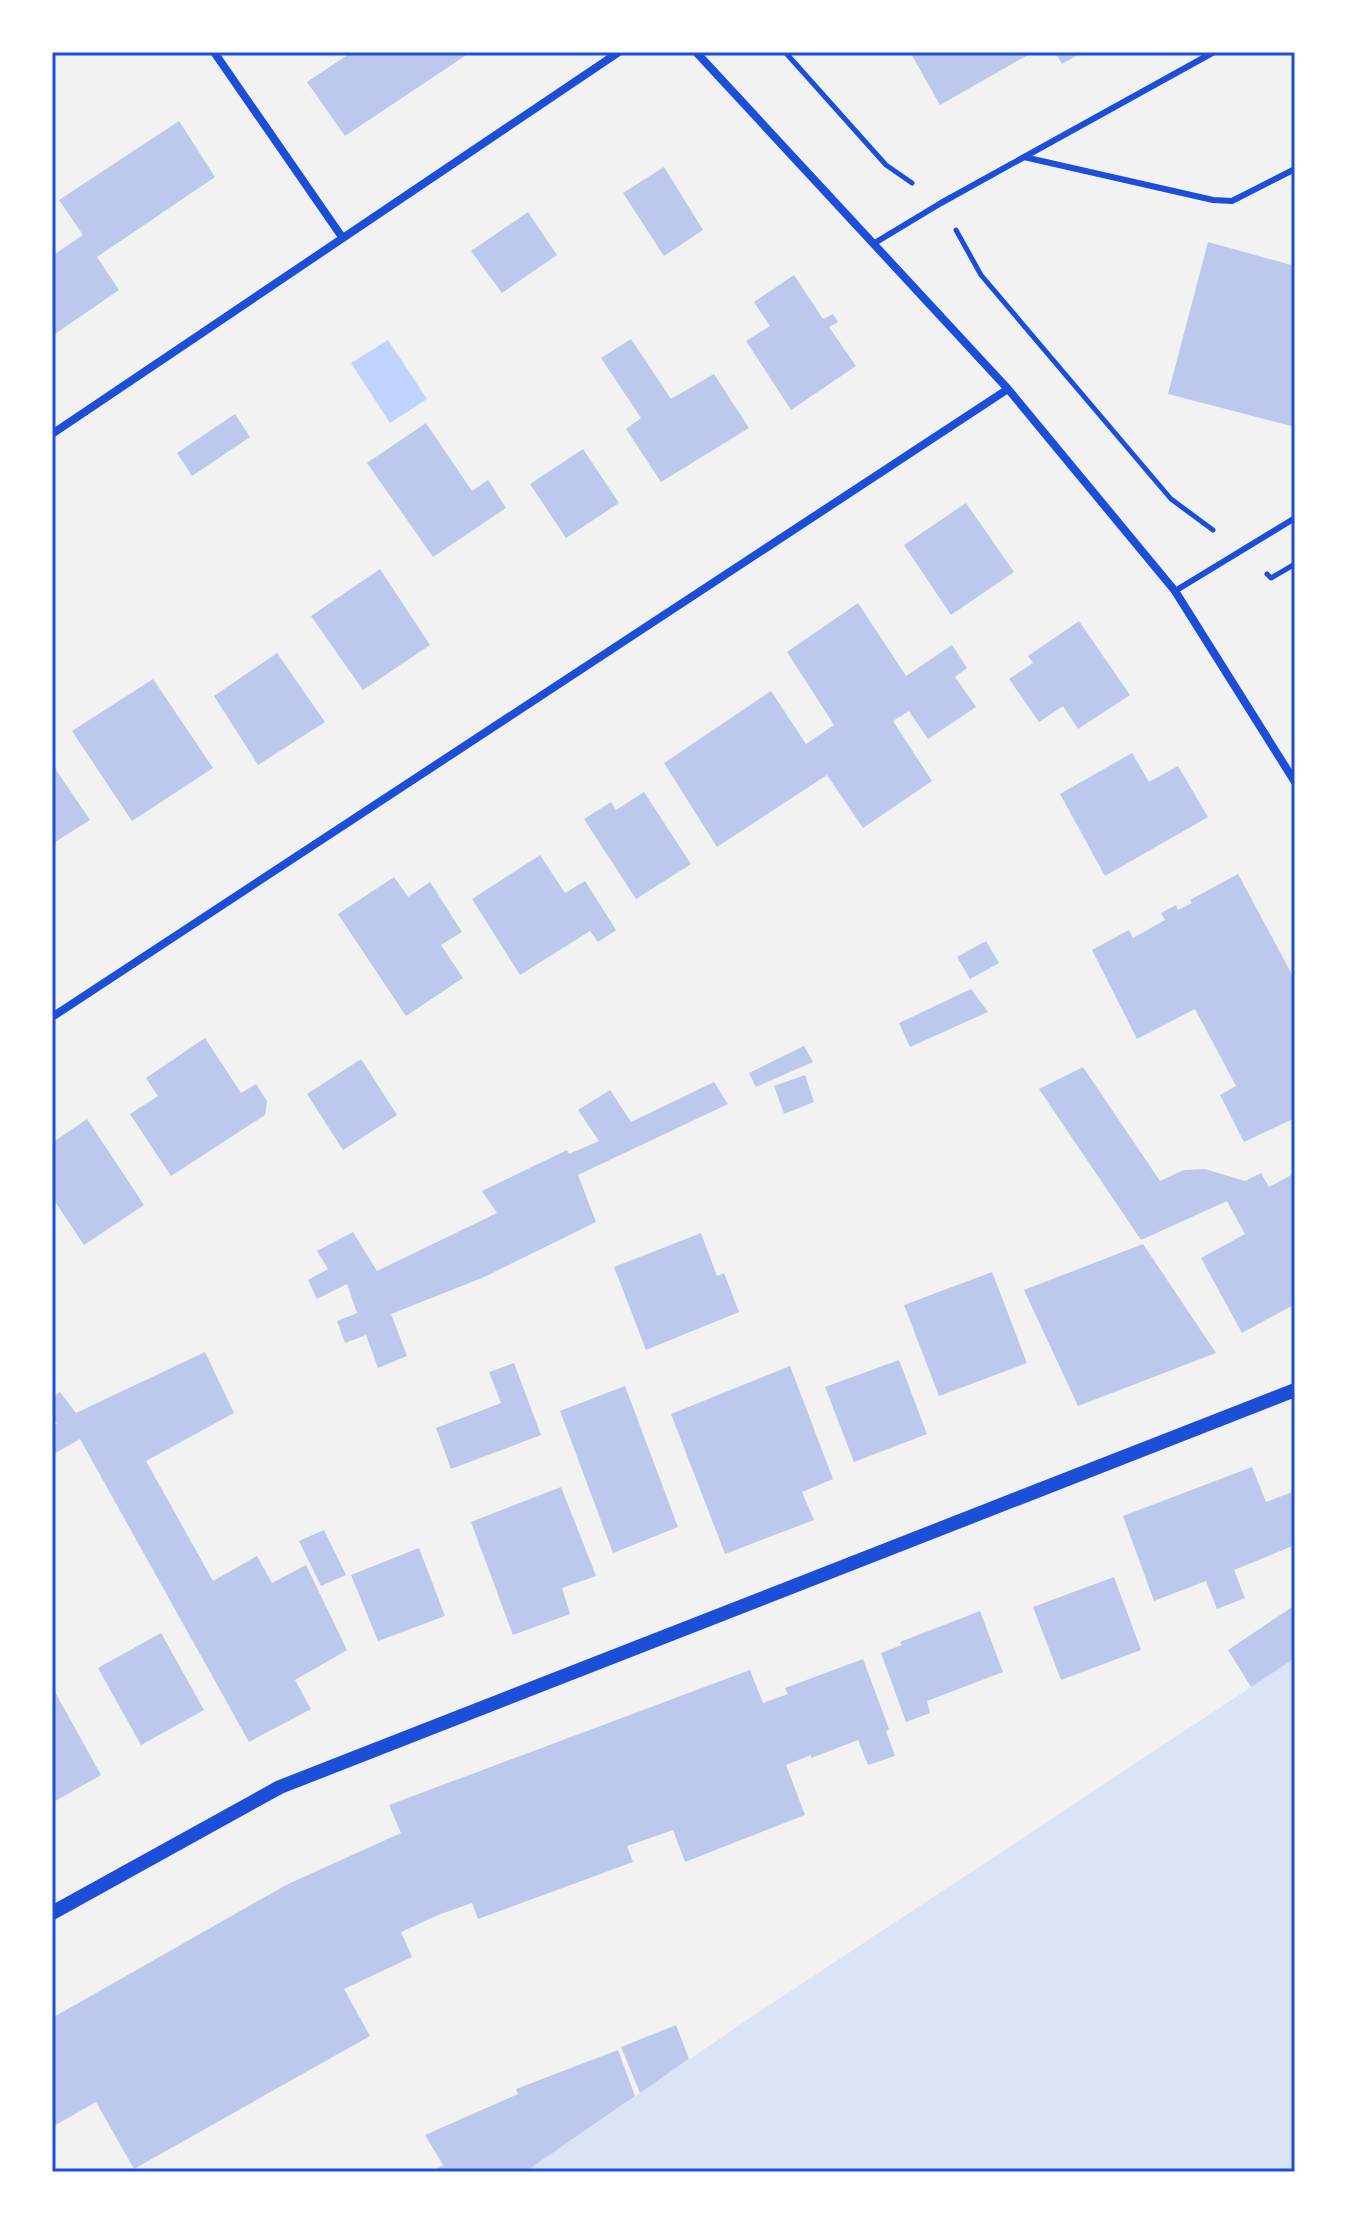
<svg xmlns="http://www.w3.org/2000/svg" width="1347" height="2224" font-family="Lato,sans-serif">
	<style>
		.green { fill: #dbe4f7 }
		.water { fill: #bfd3fe }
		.building { fill: #bdc9ec }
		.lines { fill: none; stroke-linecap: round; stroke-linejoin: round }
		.path { stroke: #1d4ed8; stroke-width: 5 }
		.service { stroke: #1d4ed8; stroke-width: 6 }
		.minor { stroke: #1d4ed8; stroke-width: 8 }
		.tertiary { stroke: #1d4ed8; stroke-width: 14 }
		.neatline { fill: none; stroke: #1d4ed8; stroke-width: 3 }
	</style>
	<rect width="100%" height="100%" fill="#f2f2f2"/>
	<path class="green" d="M 1295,1658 L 1295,2172 L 525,2172 L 744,2022 Z"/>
	<path class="water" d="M 388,340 L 427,399 L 390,423 L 351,363 Z"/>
	<path class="building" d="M 352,52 L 471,52 L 345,136 L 307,82 Z
		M 910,52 L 1033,52 L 940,105 Z
		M 1055,52 L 1083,52 L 1062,64 Z
		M 179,121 L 215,177 L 97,257 L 119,290 L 52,336 L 52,256 L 83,235 L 59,200 Z
		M 664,167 L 703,230 L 664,256 L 623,193 Z
		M 528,212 L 557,255 L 502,293 L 471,251 Z
		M 1208,242 L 1295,266 L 1295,427 L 1168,394 Z
		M 794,275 L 823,319 L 833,314 L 838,322 L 829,327 L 856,366 L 791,410 L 746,341 L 770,326 L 754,302 Z
		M 631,339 L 671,399 L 714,374 L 749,428 L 661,482 L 626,429 L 641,418 L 601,358 Z
		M 235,414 L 250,437 L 192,476 L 177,453 Z
		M 426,423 L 472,491 L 488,480 L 506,508 L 433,557 L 367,463 Z
		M 583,449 L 619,503 L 566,538 L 530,484 Z
		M 966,503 L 1014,572 L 951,615 L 904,545 Z
		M 380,569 L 430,645 L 363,690 L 311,616 Z
		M 858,603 L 906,676 L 952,645 L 967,668 L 955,677 L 976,707 L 928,739 L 909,711 L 893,721 L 932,781 L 863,828 L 827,775 L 717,847 L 664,763 L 771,691 L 806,744 L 834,725 L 787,652 Z
		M 1079,621 L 1130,695 L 1078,729 L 1063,706 L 1039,722 L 1009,679 L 1033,663 L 1028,656 Z
		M 277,653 L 325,722 L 258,765 L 214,696 Z
		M 153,679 L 213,768 L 132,821 L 72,731 Z
		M 1132,753 L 1149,782 L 1178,766 L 1208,817 L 1105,876 L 1060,794 Z
		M 52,764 L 90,820 L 52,844 Z
		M 644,792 L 691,864 L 636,899 L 584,819 L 611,802 L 616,810 Z
		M 540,855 L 565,893 L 585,881 L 616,930 L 598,942 L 590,931 L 520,975 L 472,899 Z
		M 1238,874 L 1295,980 L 1295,1118 L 1244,1142 L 1220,1095 L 1236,1086 L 1195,1009 L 1137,1039 L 1092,950 L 1129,930 L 1133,938 L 1165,920 L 1161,913 L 1176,905 L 1178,910 L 1192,903 L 1190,900 Z
		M 394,877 L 408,897 L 430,882 L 462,932 L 441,945 L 463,978 L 406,1016 L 338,914 Z
		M 986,941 L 999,963 L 970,979 L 957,957 Z
		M 971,989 L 988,1012 L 910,1047 L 899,1023 Z
		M 205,1038 L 241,1093 L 256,1084 L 267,1101 L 265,1115 L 171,1176 L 130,1114 L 158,1096 L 146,1078 Z
		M 804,1046 L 813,1062 L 756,1087 L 749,1073 Z
		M 361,1059 L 397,1115 L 343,1150 L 307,1094 Z
		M 1083,1067 L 1160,1181 L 1184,1170 L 1205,1169 L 1245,1181 L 1261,1173 L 1269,1187 L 1295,1173 L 1295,1304 L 1242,1333 L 1201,1258 L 1245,1234 L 1227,1201 L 1141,1240 L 1039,1089 Z
		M 805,1075 L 814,1102 L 784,1114 L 774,1086 Z
		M 714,1082 L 728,1104 L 578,1175 L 596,1222 L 482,1278 L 391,1314 L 407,1356 L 378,1368 L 366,1335 L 345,1343 L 337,1321 L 357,1313 L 347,1284 L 317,1299 L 308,1280 L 328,1269 L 317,1251 L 353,1232 L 377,1271 L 497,1213 L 482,1191 L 567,1150 L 569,1154 L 599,1141 L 578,1110 L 610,1090 L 631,1122 Z
		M 87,1119 L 144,1205 L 84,1245 L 52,1197 L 52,1143 Z
		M 701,1233 L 717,1276 L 724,1273 L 739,1312 L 646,1350 L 614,1267 Z
		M 1143,1244 L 1216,1353 L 1078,1406 L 1024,1290 Z
		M 992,1272 L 1027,1363 L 939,1396 L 904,1305 Z
		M 205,1352 L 234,1413 L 146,1461 L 213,1581 L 257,1556 L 272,1583 L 306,1565 L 347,1650 L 295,1680 L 311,1709 L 249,1742 L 80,1439 L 52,1455 L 52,1427 L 57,1424 L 52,1416 L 52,1398 L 60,1392 L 76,1413 Z
		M 899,1360 L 927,1434 L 854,1462 L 825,1387 Z
		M 514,1363 L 541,1435 L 451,1469 L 436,1428 L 501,1403 L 489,1372 Z
		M 790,1366 L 833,1479 L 802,1492 L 814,1520 L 725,1554 L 671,1414 Z
		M 625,1386 L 678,1527 L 613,1553 L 560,1411 Z
		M 1252,1467 L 1266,1502 L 1295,1491 L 1295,1545 L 1234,1570 L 1245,1598 L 1217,1609 L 1206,1581 L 1154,1601 L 1123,1516 Z
		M 561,1487 L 596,1576 L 562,1588 L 570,1614 L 513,1635 L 471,1522 Z
		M 324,1530 L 346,1575 L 321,1586 L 299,1541 Z
		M 419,1548 L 445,1616 L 378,1641 L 351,1575 Z
		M 1114,1577 L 1141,1650 L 1061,1680 L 1033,1607 Z
		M 1295,1605 L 1295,1658 L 1251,1687 L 1228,1650 Z
		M 980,1611 L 1003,1672 L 927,1701 L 930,1713 L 906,1722 L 881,1653 L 902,1645 L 900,1642 Z
		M 161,1633 L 204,1710 L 141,1745 L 98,1668 Z
		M 863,1659 L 889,1729 L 886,1731 L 895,1756 L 868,1765 L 858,1740 L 811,1758 L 811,1755 L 786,1765 L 805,1815 L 685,1862 L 673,1830 L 627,1846 L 633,1862 L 478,1919 L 472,1903 L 438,1915 L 401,1932 L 412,1957 L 344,1989 L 370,2036 L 134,2169 L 96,2102 L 52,2127 L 52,2018 L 286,1885 L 401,1833 L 389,1805 L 750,1670 L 763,1703 L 788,1694 L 785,1688 Z
		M 55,1692 L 101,1775 L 52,1803 L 52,1694 Z
		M 676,2025 L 689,2059 L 640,2093 L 621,2047 Z
		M 618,2050 L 635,2096 L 525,2172 L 432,2172 L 443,2165 L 425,2135 L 518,2094 L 516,2089 Z"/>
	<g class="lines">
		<path class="path" d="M 785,52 L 886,165 L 912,183
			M 956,230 L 981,275 L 1171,499 L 1213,530
			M 1267,574 L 1271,578 L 1295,564"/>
		<path class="service" d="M 1024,157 L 1213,200 L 1232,201 L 1295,169
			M 873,244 L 941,203 L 1214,52
			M 1175,591 L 1295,518"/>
		<path class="minor" d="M 214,52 L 342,237
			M 696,52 L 1008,389 L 1175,591 L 1295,782
			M 52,434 L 619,52
			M 52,1017 L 1008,389"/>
		<path class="tertiary" d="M 52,1913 L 280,1787 L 1295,1390"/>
	</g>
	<rect width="1347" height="2224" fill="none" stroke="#ffffff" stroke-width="108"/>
	<rect x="54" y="54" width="1239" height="2116" class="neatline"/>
</svg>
